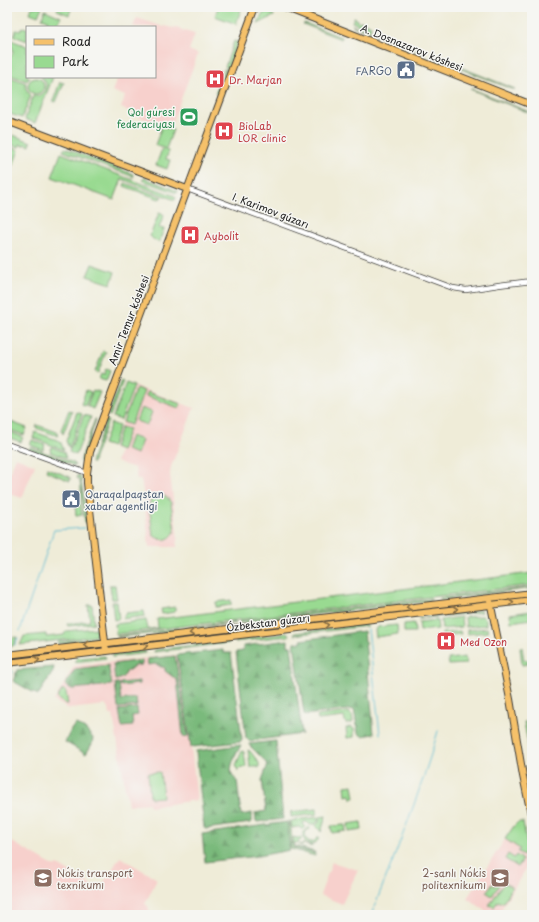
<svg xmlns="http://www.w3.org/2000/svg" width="539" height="922" font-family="'Playpen Sans',sans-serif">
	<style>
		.built { fill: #f7d0cc }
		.green { fill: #99da91; stroke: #5a7b56 }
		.forest { fill: url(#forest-firs); stroke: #4b6b4c }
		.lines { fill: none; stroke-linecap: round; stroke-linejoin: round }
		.stream { stroke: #56bbd4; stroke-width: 1 }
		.minor-casing { stroke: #3c3b38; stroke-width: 6 }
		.major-casing { stroke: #3c3b38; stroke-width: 8 }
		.minor { stroke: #fff; stroke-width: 4.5 }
		.major { stroke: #f5c16b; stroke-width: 6 }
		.oneway { stroke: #886e44 }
		.labels { text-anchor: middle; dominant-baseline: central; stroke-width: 3; stroke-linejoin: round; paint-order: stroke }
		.street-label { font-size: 10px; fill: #1c1c1c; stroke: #f6f6f2 }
		.service-label { font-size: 10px; fill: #4e5e75; stroke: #f6f6f2; text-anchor: end }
		.health-label { font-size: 10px; fill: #be3a42; stroke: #f6f6f2; text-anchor: start }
		.leisure-label { font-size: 10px; fill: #27864d; stroke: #f6f6f2; text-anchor: end }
		.education-label { font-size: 10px; fill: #785e54; stroke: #f6f6f2; text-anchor: start }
	</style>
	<defs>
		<pattern id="forest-firs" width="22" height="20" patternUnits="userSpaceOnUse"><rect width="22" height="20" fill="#7aba7b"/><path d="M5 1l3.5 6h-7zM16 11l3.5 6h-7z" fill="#699f6a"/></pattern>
	</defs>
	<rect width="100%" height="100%" fill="#f6f6f2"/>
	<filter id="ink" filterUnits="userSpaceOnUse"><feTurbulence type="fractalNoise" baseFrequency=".025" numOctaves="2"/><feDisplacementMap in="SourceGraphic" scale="8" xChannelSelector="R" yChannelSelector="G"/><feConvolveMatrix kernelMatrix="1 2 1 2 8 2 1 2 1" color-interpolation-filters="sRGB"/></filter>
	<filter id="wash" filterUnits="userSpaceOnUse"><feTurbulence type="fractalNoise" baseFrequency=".012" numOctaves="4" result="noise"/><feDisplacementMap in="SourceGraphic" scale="16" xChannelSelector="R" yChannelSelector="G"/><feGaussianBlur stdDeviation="0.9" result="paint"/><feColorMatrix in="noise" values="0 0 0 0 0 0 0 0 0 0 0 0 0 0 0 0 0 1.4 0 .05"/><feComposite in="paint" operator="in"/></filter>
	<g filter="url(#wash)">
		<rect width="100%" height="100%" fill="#efecd8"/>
		<path class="built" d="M 137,18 L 164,27 L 165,26 L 173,28 L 173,27 L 195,34 L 189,50 L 198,54 L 170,128 L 137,116 L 137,114 L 121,108 L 125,96 L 112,91 L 118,77 L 155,77 L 155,27 L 135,27 L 133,26 Z
			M 135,386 L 194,408 L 171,467 L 170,474 L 178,539 L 177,544 L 177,547 L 149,547 L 145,508 L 146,507 L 141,480 L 137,480 L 135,468 L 116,462 L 120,451 L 113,449 Z
			M 16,457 L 35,465 L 22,498 L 7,493 L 7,479 Z
			M 176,655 L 191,747 L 197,800 L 150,807 L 149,803 L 128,805 L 113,715 L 110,715 L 109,709 L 105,705 L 69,709 L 54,701 L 74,666 Z
			M 518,822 L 523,822 L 528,852 L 532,854 L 532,858 L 498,915 L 492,915 L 467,898 L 498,850 L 514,826 Z
			M 9,840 L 55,867 L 58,865 L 99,890 L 120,857 L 157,879 L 145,904 L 148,906 L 150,915 L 7,915 L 7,843 Z
			M 332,862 L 358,870 L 342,904 L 320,895 Z"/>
		<path class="green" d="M 32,7 L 42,7 L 38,16 L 30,13 Z
			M 58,7 L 72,7 L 69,15 L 57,10 Z
			M 218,7 L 242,7 L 236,24 L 215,16 Z
			M 45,10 L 61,17 L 56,27 L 45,27 L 48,20 L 42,18 Z
			M 265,11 L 274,15 L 274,16 L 258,24 L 262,14 L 264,14 Z
			M 354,17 L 355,17 L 358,22 L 361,21 L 371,26 L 370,30 L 352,22 Z
			M 305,23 L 341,37 L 341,39 L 303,24 Z
			M 352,25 L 426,54 L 424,54 L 353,26 Z
			M 22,27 L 27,28 L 27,41 L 14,36 L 16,30 L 20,31 Z
			M 11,40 L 27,46 L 27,77 L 31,77 L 27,81 L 7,74 L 7,59 C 14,56 15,49 10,44 Z
			M 234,41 L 238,42 L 228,68 L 225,67 Z
			M 432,56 L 515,89 L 512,89 L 433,58 Z
			M 224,69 L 227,70 L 218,95 L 215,93 Z
			M 7,76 L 26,83 C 25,88 27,92 31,95 L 22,118 L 7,113 Z
			M 41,77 L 53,77 L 35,123 L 25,119 L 33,96 C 46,97 51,85 41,77 Z
			M28 86a8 8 0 1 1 16 0a8 8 0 1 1-16 0Z
			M 60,82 L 64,83 L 56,102 L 53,101 Z
			M 470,89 L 472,89 L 532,113 L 532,114 Z
			M 162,126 L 173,130 L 166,149 L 155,145 Z
			M 13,135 L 31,142 L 30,146 L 25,144 L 24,146 L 20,144 L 19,147 L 10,144 Z
			M 9,146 L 19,150 L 13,166 L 7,164 L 7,152 Z
			M 65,148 L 133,174 L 134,177 L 63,151 Z
			M 162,149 L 169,151 L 166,159 L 170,160 L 167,169 L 156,165 Z
			M 61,153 L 175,196 L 176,197 L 175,200 L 122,179 L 114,200 L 52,177 Z
			M 145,178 L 178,191 L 177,193 L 142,180 Z
			M 125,183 L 162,197 L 159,199 L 124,186 Z
			M 159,213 L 164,215 L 159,228 L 164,229 L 159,242 L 154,240 L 150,236 Z
			M 92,264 L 115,272 L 111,284 L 87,276 Z
			M 103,351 L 106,352 L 98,373 L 95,372 Z
			M 106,369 L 110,371 L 106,381 L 99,379 L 101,374 L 104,375 Z
			M 121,380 L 123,381 L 110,416 L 108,415 Z
			M 126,383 L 134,386 L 121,420 L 113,417 Z
			M 136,388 L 144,391 L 131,425 L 123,422 Z
			M 86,390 L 91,392 L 85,406 L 81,404 Z
			M 93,390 L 100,392 L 93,409 L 87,406 Z
			M 147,392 L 181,404 L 179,408 L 146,396 Z
			M 141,408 L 152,412 L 147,425 L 136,421 Z
			M 69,410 L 72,411 L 63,434 L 61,430 Z
			M 77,412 L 82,414 L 69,448 L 66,441 Z
			M 84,415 L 91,417 L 76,455 L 69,452 Z
			M 95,419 L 96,419 L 82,462 L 80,461 Z
			M 106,420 L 108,421 L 94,458 L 93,463 L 91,463 L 92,458 Z
			M 11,422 L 27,428 L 24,435 L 7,429 L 7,423 Z
			M 111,423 L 119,426 L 112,447 L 103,444 Z
			M 37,425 L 57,432 L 58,436 L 36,428 Z
			M 121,427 L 129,429 L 121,451 L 114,448 Z
			M 8,431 L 23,437 L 21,442 L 7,437 Z
			M 35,432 L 60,441 L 64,450 L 33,438 Z
			M 131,436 L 142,440 L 137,454 L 126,450 Z
			M 32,440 L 45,445 L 43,450 L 30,445 Z
			M 30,447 L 74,463 L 75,466 L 29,449 Z
			M 52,447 L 64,452 L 66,458 L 50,452 Z
			M 47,468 L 70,477 L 70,481 L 46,471 Z
			M 77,475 L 80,476 L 81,479 L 87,522 L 85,523 L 80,482 L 79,479 L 77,478 Z
			M 79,493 L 82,515 L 76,516 L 74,494 Z
			M 157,495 C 164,494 168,497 171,503 L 175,531 C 170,541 161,542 153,535 L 149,506 L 151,499 Z
			M 532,573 L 532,585 L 116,634 L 115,624 L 146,620 L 148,629 L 158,628 L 157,619 Z
			M 110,585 L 115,585 L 117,599 L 112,599 Z
			M 532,587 L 532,588 L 441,600 L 440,598 Z
			M 431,599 L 431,601 L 239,623 L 239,621 Z
			M 231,600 L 231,605 L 216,607 L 216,602 Z
			M 112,602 L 117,602 L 119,619 L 114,620 Z
			M 88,605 L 92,605 L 94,623 L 68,626 L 67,624 L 90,621 Z
			M 175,607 L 175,612 L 162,614 L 161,609 Z
			M 481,610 L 482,612 L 419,619 L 419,618 Z
			M 144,611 L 145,616 L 122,619 L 126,613 Z
			M 532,611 L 532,619 L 511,622 L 510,614 Z
			M 482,616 L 486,619 L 486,625 L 466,627 L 465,617 Z
			M 461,617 L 462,627 L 442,629 L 441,620 Z
			M 437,620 L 438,629 L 420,631 L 419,622 Z
			M 236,622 L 236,623 L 188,629 L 188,628 Z
			M 414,623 L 415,632 L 404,632 L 404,624 Z
			M 366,624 L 368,626 L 294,635 L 295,633 Z
			M 397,625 L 398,634 L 376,637 L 375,630 L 378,627 Z
			M 96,628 L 96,636 L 20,645 L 24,636 L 46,634 L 46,637 L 64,635 L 66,631 Z
			M 487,628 L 488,632 L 467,634 L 467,630 Z
			M 176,629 L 176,631 L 117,637 L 117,636 Z
			M 460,631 L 461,634 L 442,636 L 442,633 Z
			M 288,633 L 289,636 L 235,642 L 236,640 Z
			M 17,637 L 13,646 L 7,647 L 7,638 Z
			M 98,638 L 97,640 L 58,644 L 58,642 Z
			M 228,641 L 229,643 L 154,652 L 154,650 Z
			M 520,647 L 522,647 L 524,660 L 528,660 L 528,664 L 522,665 Z
			M 145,651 L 146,653 L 112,657 L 112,654 Z
			M 105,656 L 106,658 L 74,662 L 77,658 Z
			M 465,657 L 466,664 L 449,665 L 448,659 Z
			M 63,689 L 66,692 L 68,704 L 66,704 L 57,698 Z
			M 348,712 L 352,715 L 353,721 L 352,723 L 346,724 L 344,717 L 318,720 L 317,716 Z
			M 524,722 L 529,722 L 532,739 L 532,766 Z
			M 352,727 L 354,729 L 354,737 L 347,738 L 346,728 Z
			M 248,750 L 250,751 L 259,763 L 259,768 L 257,767 L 250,767 Z
			M 242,751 L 243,751 L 244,752 L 246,767 L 239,769 L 238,771 L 236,765 Z
			M 160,772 L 163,797 L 150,798 L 148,773 Z
			M 353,785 L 355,798 L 351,798 L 350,795 L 346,796 L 345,786 Z
			M 317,809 L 317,814 L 291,817 L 291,812 Z
			M 326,816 L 321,832 L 319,829 L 315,826 L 319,822 L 320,817 Z
			M 319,817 C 318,823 315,825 310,825 L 307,822 L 304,822 L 303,823 L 305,827 L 302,830 L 301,828 L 298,827 L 292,828 L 291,821 L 295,820 Z
			M 288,821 L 290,821 L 293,848 L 315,854 L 315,856 L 291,849 Z
			M 361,822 L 362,830 L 349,832 L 348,824 Z
			M 518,822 L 523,822 L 528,852 L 524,855 L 518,852 L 520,849 L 505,839 L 514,826 Z
			M 345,825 L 346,831 L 332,833 L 331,826 Z
			M 309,827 L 310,829 L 306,831 C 304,837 306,842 313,842 L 317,838 L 319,838 C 314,850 300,843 304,831 Z
			M 293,837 L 297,838 L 301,837 L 301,840 L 299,841 L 298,842 L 300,845 L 305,843 L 306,845 L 312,845 L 312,847 L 304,844 L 301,846 L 298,843 L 294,843 L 295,846 L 315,852 L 315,853 L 294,847 Z
			M 508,854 L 514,858 L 516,855 L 522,859 L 522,861 L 518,867 L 505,859 Z
			M 498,880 L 501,882 L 492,896 L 486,892 L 492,884 L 495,886 Z
			M 504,883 L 512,887 L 503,903 L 498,901 L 494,907 L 489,905 Z"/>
		<path class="forest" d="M 364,631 L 374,734 L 362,736 L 358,733 L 354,709 L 305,715 L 304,714 L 294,643 L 301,642 L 301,640 Z
			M 288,640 L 288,646 L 291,646 L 302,734 L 250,741 L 246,738 L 236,652 L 243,651 L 243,646 Z
			M 223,650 L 223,653 L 231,653 L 242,739 L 240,742 L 191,747 L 177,655 Z
			M 175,656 L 188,736 L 183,737 L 177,680 L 165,671 L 165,668 L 163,667 L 161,667 L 156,664 L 148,665 L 147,659 Z
			M 142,660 L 142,665 L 134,666 L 129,670 L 127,671 C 125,676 120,680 115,680 L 113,664 Z
			M 108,665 L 112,685 L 72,689 L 65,685 L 75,669 Z
			M 54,667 L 53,672 L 38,695 L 13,681 L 17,670 Z
			M 139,681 L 139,684 L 121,686 L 120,683 Z
			M 115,683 L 119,683 L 121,700 L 136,698 L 137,706 L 118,708 Z
			M 137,708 L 138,715 L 132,716 L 133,726 L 122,727 L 119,710 Z
			M 76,724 L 85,729 L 93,738 L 92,744 L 86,754 L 65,742 L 72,728 Z
			M 276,741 L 283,819 L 257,822 L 256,821 L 255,813 L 266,811 L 262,780 L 267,767 L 266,763 L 264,760 L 249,745 L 249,744 Z
			M 241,745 C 236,755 224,773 237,780 L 241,815 L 252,813 L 252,822 L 251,823 L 205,829 L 204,828 L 196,751 Z
			M 287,822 L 290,850 L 258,856 L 205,862 L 202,834 Z"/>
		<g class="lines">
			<path class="stream" d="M 368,629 L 380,734
				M 20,631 L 54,530 L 84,528
				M 15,645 L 18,638
				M 7,683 L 13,671
				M 371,915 C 395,855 420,794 438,731"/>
		</g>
	</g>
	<g filter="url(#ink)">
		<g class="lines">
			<g class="minor-casing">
				<path id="minor" d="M 187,189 L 453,288 L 466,290 L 499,285 L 532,281
					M 7,444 L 87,473"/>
			</g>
			<g class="major-casing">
				<path id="major" d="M 284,7 L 532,105
					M 7,121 L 187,189
					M 490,601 L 510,699 L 523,776 L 532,819
					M 106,651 L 87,483 L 87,473 L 90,452 L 255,7
					M 7,655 L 532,593
					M 7,663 L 532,600"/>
			</g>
			<use href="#minor" class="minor"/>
			<use href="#major" class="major"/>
		</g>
		<defs><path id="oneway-chevron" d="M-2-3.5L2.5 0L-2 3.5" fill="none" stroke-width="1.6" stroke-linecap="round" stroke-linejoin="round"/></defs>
		<g class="oneway">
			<use href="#oneway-chevron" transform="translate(511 602) rotate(-6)"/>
			<use href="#oneway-chevron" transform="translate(409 607) rotate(173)"/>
			<use href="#oneway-chevron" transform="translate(455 609) rotate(-7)"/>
			<use href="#oneway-chevron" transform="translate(326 625) rotate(-7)"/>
			<use href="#oneway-chevron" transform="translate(192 633) rotate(173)"/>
			<use href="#oneway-chevron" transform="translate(86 645) rotate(173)"/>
			<use href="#oneway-chevron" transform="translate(145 646) rotate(-7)"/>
			<use href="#oneway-chevron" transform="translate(37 660) rotate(-7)"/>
		</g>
	</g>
	<defs>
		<g id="civic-square" transform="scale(1)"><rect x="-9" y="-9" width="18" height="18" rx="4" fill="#5c6f8a" stroke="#f6f6f2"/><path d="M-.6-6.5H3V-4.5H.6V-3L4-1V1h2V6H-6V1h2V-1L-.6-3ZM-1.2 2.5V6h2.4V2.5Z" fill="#fff"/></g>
		<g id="hospital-square" transform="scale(1)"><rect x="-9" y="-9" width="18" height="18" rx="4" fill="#e0444e" stroke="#f6f6f2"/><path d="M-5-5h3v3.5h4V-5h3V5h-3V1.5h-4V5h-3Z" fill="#fff"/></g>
		<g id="stadium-square" transform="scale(1)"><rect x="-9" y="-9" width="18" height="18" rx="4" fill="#2e9e5b" stroke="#f6f6f2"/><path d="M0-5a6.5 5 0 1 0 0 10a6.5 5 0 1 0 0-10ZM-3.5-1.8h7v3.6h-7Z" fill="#fff"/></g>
		<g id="university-square" transform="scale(1)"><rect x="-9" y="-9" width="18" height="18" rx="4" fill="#8d6e63" stroke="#f6f6f2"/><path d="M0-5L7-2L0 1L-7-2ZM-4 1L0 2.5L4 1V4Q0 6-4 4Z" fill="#fff"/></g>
	</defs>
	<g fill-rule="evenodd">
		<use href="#civic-square" x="406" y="70"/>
		<use href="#hospital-square" x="215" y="79"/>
		<use href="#stadium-square" x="189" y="117"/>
		<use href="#hospital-square" x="224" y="131"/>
		<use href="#hospital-square" x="190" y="235"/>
		<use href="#civic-square" x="71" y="499"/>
		<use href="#hospital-square" x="446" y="641"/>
		<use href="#university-square" x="43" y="878"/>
		<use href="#university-square" x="500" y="878"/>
	</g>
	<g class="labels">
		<g class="street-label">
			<text transform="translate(412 47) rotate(22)">A. Dosnazarov kóshesi</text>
			<text transform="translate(271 210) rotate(21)">I. Karimov gúzarı</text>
			<text transform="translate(128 320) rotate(-69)">Amir Temur kóshesi</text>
			<text transform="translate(268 622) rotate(-7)">Ózbekstan gúzarı</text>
		</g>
		<g class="service-label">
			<text x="392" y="70">FARGO</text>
			<text x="85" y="493" text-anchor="start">Qaraqalpaqstan<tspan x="85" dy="12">xabar agentligi</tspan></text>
		</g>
		<g class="health-label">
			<text x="229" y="79">Dr. Marjan</text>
			<text x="238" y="125">BioLab<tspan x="238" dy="12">LOR clinic</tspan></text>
			<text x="204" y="235">Aybolit</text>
			<text x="460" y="641">Med Ozon</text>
		</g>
		<g class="leisure-label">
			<text x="175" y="111">Qol gúresi<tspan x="175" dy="12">federaciyası</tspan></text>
		</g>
		<g class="education-label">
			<text x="57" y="872">Nókis transport<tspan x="57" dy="12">texnikumı</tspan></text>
			<text x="486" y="872" text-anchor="end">2-sanlı Nókis<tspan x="486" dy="12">politexnikumı</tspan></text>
		</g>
	</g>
	<rect width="539" height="922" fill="none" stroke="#f6f6f2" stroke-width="24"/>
	<rect x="26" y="26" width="130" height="52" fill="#f6f6f2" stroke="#9f9f9c"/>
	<rect x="34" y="39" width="20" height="6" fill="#f5c16b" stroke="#9f9f9c"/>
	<text x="62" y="46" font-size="12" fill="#1c1c1c">Road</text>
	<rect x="34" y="56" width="20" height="12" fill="#99da91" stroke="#9f9f9c"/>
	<text x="62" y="66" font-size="12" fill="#1c1c1c">Park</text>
</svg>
